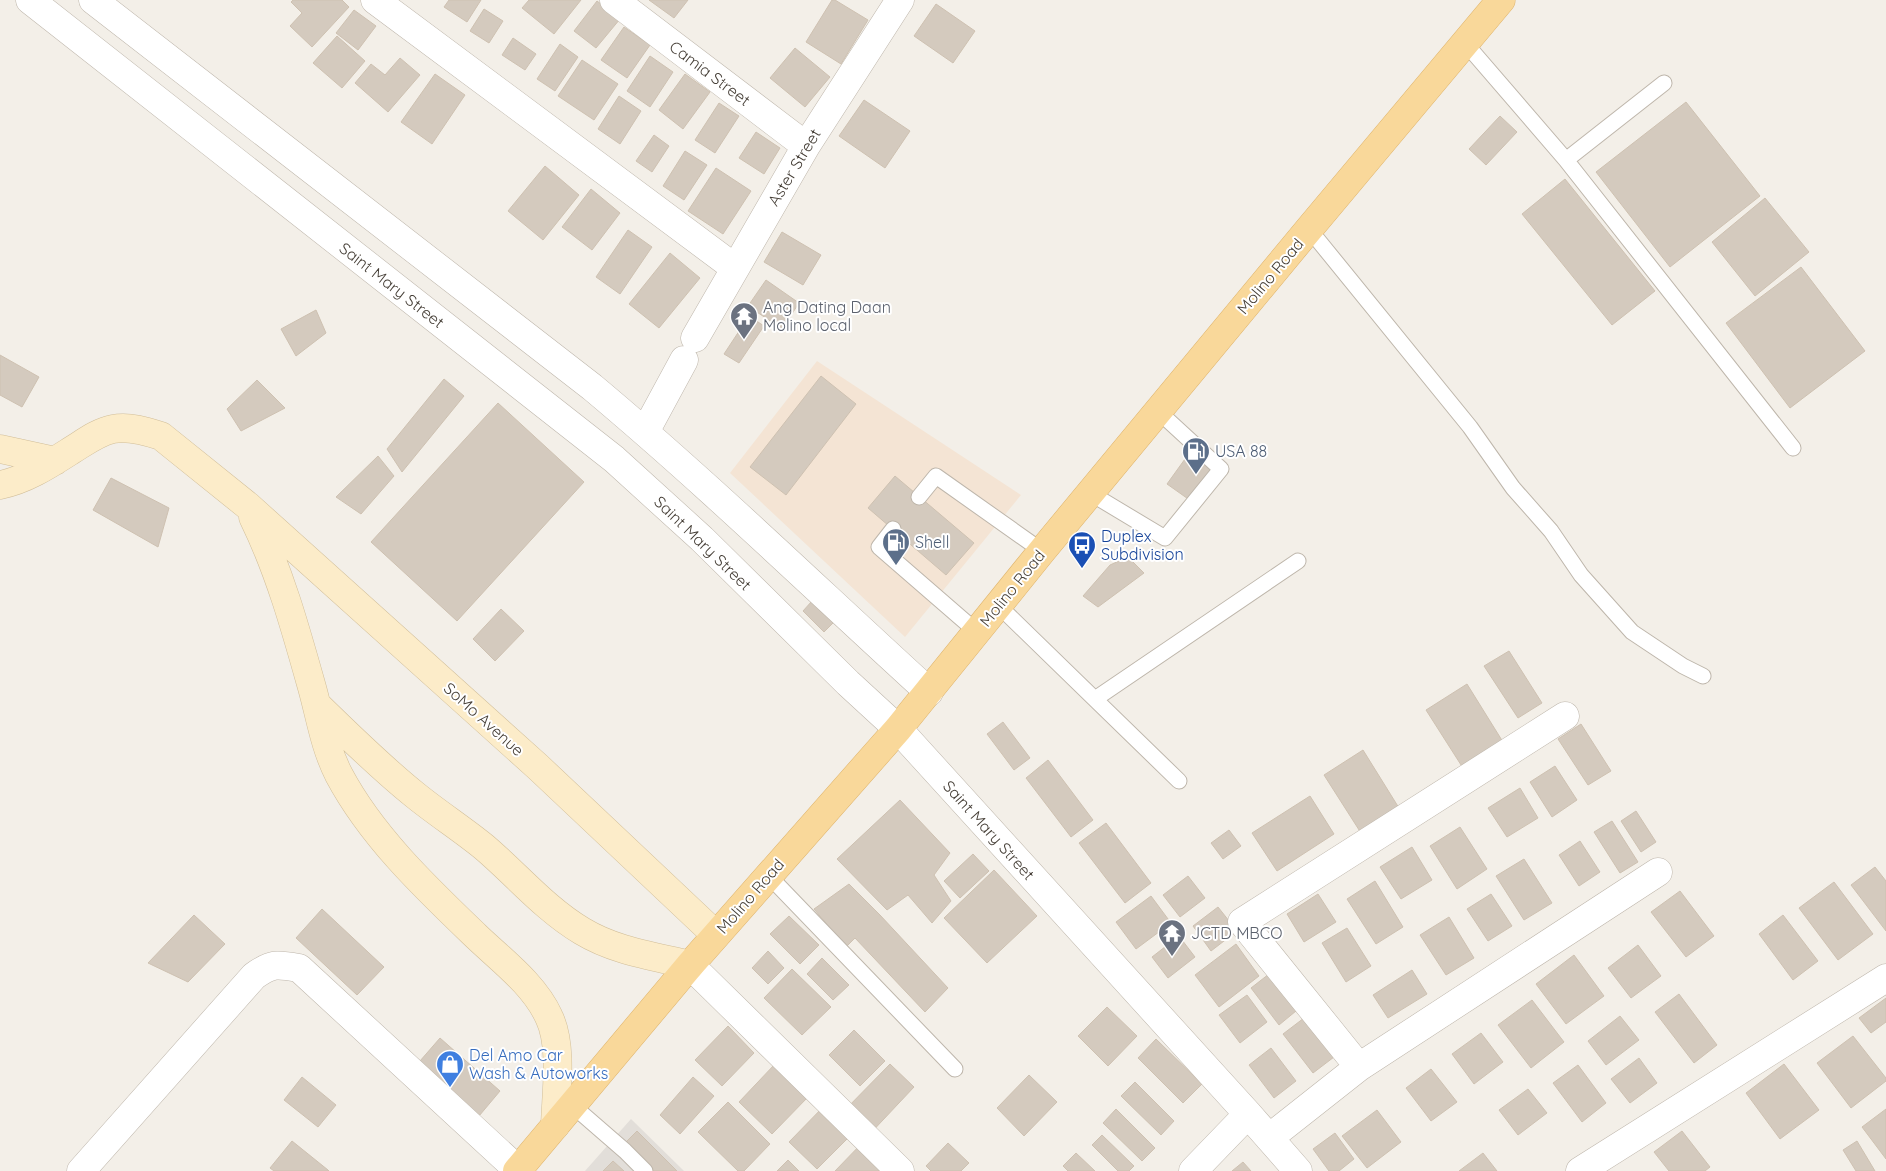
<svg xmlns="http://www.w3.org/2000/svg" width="1886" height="1171" font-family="Quicksand,sans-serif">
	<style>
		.commercial { fill: #f4e4d4 }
		.industrial { fill: #e2ded9 }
		.building { fill: #d4cabe; stroke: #cec1b1 }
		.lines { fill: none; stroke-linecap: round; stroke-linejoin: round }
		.lane-casing { stroke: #beb6ab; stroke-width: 17 }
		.street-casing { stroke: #beb6ab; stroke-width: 29 }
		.secondary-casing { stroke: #d1be99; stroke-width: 29 }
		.primary-casing { stroke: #deb36b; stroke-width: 29 }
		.lane { stroke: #fff; stroke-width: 15 }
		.street { stroke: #fff; stroke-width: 28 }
		.secondary { stroke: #fcecc9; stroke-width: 28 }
		.primary { stroke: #f9d89a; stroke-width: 28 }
		.labels { text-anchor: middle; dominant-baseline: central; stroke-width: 4; stroke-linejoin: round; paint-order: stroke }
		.street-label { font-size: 16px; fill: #463f37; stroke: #fff }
		.worship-label { font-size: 16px; fill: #5b616d; stroke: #fff; text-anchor: start }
		.service-label { font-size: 16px; fill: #4e5e75; stroke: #fff; text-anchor: start }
		.transit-label { font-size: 16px; fill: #164399; stroke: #fff; text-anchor: start }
		.shop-label { font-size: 16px; fill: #366cbe; stroke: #fff; text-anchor: start }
	</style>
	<rect width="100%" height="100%" fill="#f3efe8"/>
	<path class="commercial" d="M 817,361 L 1021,495 L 905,637 L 730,473 Z"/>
	<path class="industrial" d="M 631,1119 L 684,1171 L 585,1171 Z"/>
	<path class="building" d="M 293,0 L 342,0 L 349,7 L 312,47 L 290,26 L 302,13 L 291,2 Z
		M 449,0 L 481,0 L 467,22 L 444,7 Z
		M 529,0 L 581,0 L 554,34 L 522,8 Z
		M 649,0 L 688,0 L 674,18 Z
		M 832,0 L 835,0 L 868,20 L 841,64 L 806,42 Z
		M 597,1 L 620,19 L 596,48 L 574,31 Z
		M 936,4 L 975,31 L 953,63 L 914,36 Z
		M 484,9 L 503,21 L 489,43 L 470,31 Z
		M 354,10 L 376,26 L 358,50 L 336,33 Z
		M 624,27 L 650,45 L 627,78 L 601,60 Z
		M 337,36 L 365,61 L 342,88 L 313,63 Z
		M 513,38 L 536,54 L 525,70 L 502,55 Z
		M 560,44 L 578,57 L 555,91 L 537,79 Z
		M 795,48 L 830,77 L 805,107 L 770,78 Z
		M 650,56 L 673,72 L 650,107 L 627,91 Z
		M 400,58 L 420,75 L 388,112 L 355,83 L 371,64 L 385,75 Z
		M 582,60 L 618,84 L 594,120 L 558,96 Z
		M 435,74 L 465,95 L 432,144 L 401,122 Z
		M 685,74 L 710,92 L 683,129 L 659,110 Z
		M 619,96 L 641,111 L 620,144 L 598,129 Z
		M 864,100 L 910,131 L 885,168 L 839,136 Z
		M 1686,102 L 1760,196 L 1670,267 L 1596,172 Z
		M 719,103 L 739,116 L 715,153 L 695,140 Z
		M 1500,116 L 1517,132 L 1486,165 L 1469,149 Z
		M 756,132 L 780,148 L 764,174 L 739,158 Z
		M 654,135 L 669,146 L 652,172 L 636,161 Z
		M 685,151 L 707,165 L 684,200 L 663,186 Z
		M 545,166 L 579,195 L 543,240 L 508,211 Z
		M 716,168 L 751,191 L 723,234 L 688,211 Z
		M 1565,179 L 1655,291 L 1612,325 L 1522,214 Z
		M 591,189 L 620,213 L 592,250 L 562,227 Z
		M 1765,198 L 1809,252 L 1755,296 L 1712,242 Z
		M 628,230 L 652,247 L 620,294 L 596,277 Z
		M 782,232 L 821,255 L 803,285 L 764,262 Z
		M 670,253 L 700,278 L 659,328 L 629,304 Z
		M 1801,267 L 1865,351 L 1790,408 L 1726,323 Z
		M 766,280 L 799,303 L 782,329 L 748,306 Z
		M 316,310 L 326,333 L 296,356 L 281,329 Z
		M 749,316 L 764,326 L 739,363 L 724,354 Z
		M 0,355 L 39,377 L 22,407 L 0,395 Z
		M 821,376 L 856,404 L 786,495 L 750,467 Z
		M 444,379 L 464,396 L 402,472 L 387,449 Z
		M 257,380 L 285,408 L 241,431 L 227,409 Z
		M 498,403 L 584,482 L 457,621 L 371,542 Z
		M 1190,452 L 1213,469 L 1191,501 L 1167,484 Z
		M 378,456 L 394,476 L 361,514 L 336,497 Z
		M 895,476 L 974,543 L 946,575 L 868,508 Z
		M 111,478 L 169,508 L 158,547 L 93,510 Z
		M 1128,557 L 1144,573 L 1098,607 L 1083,596 L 1110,565 Z
		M 812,601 L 833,623 L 824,632 L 803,611 Z
		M 501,609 L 524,631 L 495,661 L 473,639 Z
		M 1509,651 L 1542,703 L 1518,718 L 1484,666 Z
		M 1467,684 L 1503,742 L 1463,768 L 1426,710 Z
		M 1003,722 L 1030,758 L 1014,770 L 987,734 Z
		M 1581,724 L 1611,771 L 1588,785 L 1558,739 Z
		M 1363,750 L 1399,808 L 1361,833 L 1324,775 Z
		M 1048,760 L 1093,820 L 1071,837 L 1026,778 Z
		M 1555,766 L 1577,800 L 1552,817 L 1530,782 Z
		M 1520,788 L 1538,818 L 1507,837 L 1488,808 Z
		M 1310,796 L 1334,834 L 1277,871 L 1252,833 Z
		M 900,800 L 950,853 L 934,875 L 951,901 L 932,923 L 908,895 L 887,910 L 837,859 Z
		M 1636,811 L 1656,842 L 1641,852 L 1621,821 Z
		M 1612,821 L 1638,862 L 1620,873 L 1594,832 Z
		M 1106,823 L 1151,883 L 1125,903 L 1079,843 Z
		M 1460,827 L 1487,869 L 1457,889 L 1430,846 Z
		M 1229,830 L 1241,846 L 1223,859 L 1211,843 Z
		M 1580,841 L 1600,872 L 1579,886 L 1559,855 Z
		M 1412,847 L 1432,880 L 1401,899 L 1380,867 Z
		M 973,854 L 989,871 L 960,898 L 944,881 Z
		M 1524,859 L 1552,903 L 1524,920 L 1496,876 Z
		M 1875,867 L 1886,881 L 1886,931 L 1851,885 Z
		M 994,870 L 1037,916 L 987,963 L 944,918 Z
		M 1188,876 L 1205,898 L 1180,917 L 1163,895 Z
		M 1375,881 L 1403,927 L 1376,944 L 1347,899 Z
		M 1834,882 L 1873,934 L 1838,960 L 1799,908 Z
		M 849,884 L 880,915 L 948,988 L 925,1012 L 855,938 L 846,947 L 814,909 Z
		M 1680,891 L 1714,936 L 1686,957 L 1651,912 Z
		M 1318,894 L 1336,922 L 1304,942 L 1287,914 Z
		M 1491,894 L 1512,926 L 1488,941 L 1467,909 Z
		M 1151,896 L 1171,923 L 1136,949 L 1116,922 Z
		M 1218,907 L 1237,931 L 1211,951 L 1193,926 Z
		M 322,909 L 384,967 L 357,995 L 296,938 Z
		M 194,915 L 225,944 L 188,982 L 148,963 Z
		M 1783,915 L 1818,961 L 1793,980 L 1759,934 Z
		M 789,916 L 819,945 L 800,964 L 770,934 Z
		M 1449,917 L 1474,958 L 1446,975 L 1420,935 Z
		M 1347,928 L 1371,966 L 1346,982 L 1322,943 Z
		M 1179,936 L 1195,957 L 1168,978 L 1152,957 Z
		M 1236,944 L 1259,976 L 1219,1007 L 1195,975 Z
		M 1638,945 L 1661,976 L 1631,998 L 1608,968 Z
		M 768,951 L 784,968 L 768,984 L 752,968 Z
		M 1574,955 L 1604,996 L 1566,1024 L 1536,984 Z
		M 822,958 L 849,985 L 833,1000 L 807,974 Z
		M 792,969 L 831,1007 L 802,1035 L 764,998 Z
		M 1412,970 L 1427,994 L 1388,1018 L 1373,995 Z
		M 1269,974 L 1296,1011 L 1279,1025 L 1251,988 Z
		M 1679,994 L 1717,1045 L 1694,1063 L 1655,1012 Z
		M 1247,995 L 1267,1022 L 1240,1043 L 1219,1015 Z
		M 1886,998 L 1886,1022 L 1871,1033 L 1859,1018 Z
		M 1532,1000 L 1564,1042 L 1531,1068 L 1498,1025 Z
		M 1107,1007 L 1137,1036 L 1108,1066 L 1078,1036 Z
		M 1620,1016 L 1639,1040 L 1606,1065 L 1588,1041 Z
		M 1304,1018 L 1334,1057 L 1313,1073 L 1283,1034 Z
		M 728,1026 L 754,1053 L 722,1086 L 695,1060 Z
		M 854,1030 L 885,1061 L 860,1086 L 829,1055 Z
		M 1481,1033 L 1503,1062 L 1474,1084 L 1452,1054 Z
		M 1853,1036 L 1886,1078 L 1886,1081 L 1851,1108 L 1817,1063 Z
		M 440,1038 L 500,1091 L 474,1122 L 413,1069 Z
		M 1156,1039 L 1202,1084 L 1183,1103 L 1138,1058 Z
		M 1271,1048 L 1296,1081 L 1274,1098 L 1249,1065 Z
		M 1639,1058 L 1657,1083 L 1630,1103 L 1611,1079 Z
		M 775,1064 L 808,1097 L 772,1134 L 739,1102 Z
		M 890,1064 L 914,1087 L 867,1137 L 842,1113 Z
		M 1784,1064 L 1819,1110 L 1780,1139 L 1746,1093 Z
		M 1578,1065 L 1606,1103 L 1582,1122 L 1553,1083 Z
		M 1431,1069 L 1457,1102 L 1431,1121 L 1406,1088 Z
		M 1029,1075 L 1057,1102 L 1024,1136 L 997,1108 Z
		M 302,1077 L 336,1105 L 318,1127 L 284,1100 Z
		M 693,1077 L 714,1096 L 680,1134 L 660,1115 Z
		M 1135,1082 L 1174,1121 L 1161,1135 L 1121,1096 Z
		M 1528,1089 L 1547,1113 L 1518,1135 L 1499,1110 Z
		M 728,1102 L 770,1144 L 744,1171 L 738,1171 L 698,1132 Z
		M 828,1102 L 856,1130 L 817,1169 L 789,1142 Z
		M 1116,1109 L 1155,1148 L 1142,1161 L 1103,1123 Z
		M 1886,1109 L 1886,1159 L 1862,1127 Z
		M 1377,1110 L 1401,1142 L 1367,1168 L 1342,1136 Z
		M 637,1131 L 677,1171 L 653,1171 L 625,1143 Z
		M 1682,1131 L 1710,1167 L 1705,1171 L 1669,1171 L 1654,1152 Z
		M 1335,1133 L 1354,1159 L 1339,1171 L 1329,1171 L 1313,1149 Z
		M 1102,1135 L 1134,1166 L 1129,1171 L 1118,1171 L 1092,1145 Z
		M 866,1139 L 891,1171 L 835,1171 Z
		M 292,1141 L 328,1170 L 329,1171 L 274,1171 L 270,1168 Z
		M 1857,1141 L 1875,1171 L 1856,1171 L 1843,1150 Z
		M 948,1143 L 969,1163 L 961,1171 L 931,1171 L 926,1166 Z
		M 1076,1153 L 1095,1171 L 1068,1171 L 1063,1166 Z
		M 1483,1153 L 1497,1171 L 1459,1171 Z
		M 788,1160 L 799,1171 L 777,1171 Z
		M 613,1161 L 624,1171 L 603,1171 Z
		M 1243,1162 L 1251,1171 L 1232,1171 Z"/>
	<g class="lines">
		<g class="lane-casing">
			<path id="lane" d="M 1466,44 L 1566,160 L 1793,448
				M 1566,160 L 1664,83
				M 1309,229 L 1470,427 L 1513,488 L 1551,531 L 1581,575 L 1632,632 L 1683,666 L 1703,676
				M 1090,493 L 1165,538 L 1221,469 L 1158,411
				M 919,497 L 936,476 L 1042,551
				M 893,529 L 879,547 L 977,632
				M 998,605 L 1179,781
				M 1095,699 L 1298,561
				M 768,875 L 955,1069
				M 572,1105 L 625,1151 L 645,1171"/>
		</g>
		<g class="street-casing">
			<path id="street" d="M 30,0 L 614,459 L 702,539 L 848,683 L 898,729 L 1248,1114 L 1298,1171
				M 93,0 L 592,387 C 708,484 817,590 929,692
				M 375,0 L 735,268
				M 614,0 L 806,146
				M 695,338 L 806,146 L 900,0
				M 645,432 L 684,360
				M 690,965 L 900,1171
				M 1359,1067 L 1242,922 L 1565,716
				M 1269,1138 L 1359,1067 L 1658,872
				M 81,1171 L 254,976 C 272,963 277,964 299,968 L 518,1170
				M 1193,1171 L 1248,1114
				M 1580,1171 L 1886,978"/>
		</g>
		<g class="secondary-casing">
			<path id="secondary" d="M 0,449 L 55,461
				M 0,485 C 26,480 50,464 72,450 C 85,442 98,432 113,429 C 129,426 146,431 161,436 L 248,506 L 538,767 L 716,935
				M 253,517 C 279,570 295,627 311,684 C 320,715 324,746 339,775 C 372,837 426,888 476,936 C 501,960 534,984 549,1017 C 563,1046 556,1093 555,1126
				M 317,705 C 349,736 380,767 415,795 C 437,813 462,829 484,847 C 517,875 545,909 582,931 C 615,951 653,956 690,965"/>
		</g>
		<g class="primary-casing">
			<path id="primary" d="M 517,1171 L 690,965 L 898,729 L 1042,551 L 1309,229 L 1501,0"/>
		</g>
		<use href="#lane" class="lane"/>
		<use href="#street" class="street"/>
		<use href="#secondary" class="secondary"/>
		<use href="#primary" class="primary"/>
	</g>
	<defs>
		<g id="temple-pin" transform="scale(1.4375)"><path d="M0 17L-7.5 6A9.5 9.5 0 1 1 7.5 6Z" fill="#6b7280" stroke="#fff"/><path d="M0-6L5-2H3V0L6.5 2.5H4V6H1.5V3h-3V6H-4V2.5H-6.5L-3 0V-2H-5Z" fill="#fff"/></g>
		<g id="fuel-pin" transform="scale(1.4375)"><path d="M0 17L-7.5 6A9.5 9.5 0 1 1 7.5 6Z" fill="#5c6f8a" stroke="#fff"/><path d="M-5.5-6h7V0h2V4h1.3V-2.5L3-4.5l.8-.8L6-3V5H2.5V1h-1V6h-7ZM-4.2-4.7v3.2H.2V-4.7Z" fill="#fff"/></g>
		<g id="bus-pin" transform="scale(1.4375)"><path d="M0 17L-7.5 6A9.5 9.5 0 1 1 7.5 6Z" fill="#1a4fb4" stroke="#fff"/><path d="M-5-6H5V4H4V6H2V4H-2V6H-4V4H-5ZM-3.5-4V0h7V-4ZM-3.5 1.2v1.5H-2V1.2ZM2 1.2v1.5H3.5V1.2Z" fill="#fff"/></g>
		<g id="shop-pin" transform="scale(1.4375)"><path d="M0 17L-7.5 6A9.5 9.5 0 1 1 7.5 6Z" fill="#3f7fe0" stroke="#fff"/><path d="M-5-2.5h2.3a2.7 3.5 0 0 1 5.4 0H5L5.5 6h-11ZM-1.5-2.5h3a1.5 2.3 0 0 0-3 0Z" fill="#fff"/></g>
	</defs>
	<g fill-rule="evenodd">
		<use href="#temple-pin" x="744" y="316"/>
		<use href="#fuel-pin" x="1196" y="451"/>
		<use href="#fuel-pin" x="896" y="542"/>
		<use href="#bus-pin" x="1082" y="545"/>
		<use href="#temple-pin" x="1172" y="933"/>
		<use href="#shop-pin" x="450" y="1064"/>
	</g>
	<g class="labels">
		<g class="street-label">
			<text transform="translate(710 73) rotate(37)">Camia Street</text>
			<text transform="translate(794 167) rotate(-59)">Aster Street</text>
			<text transform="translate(1270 276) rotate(-50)">Molino Road</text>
			<text transform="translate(392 285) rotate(38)">Saint Mary Street</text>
			<text transform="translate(703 543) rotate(44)">Saint Mary Street</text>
			<text transform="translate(1012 588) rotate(-51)">Molino Road</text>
			<text transform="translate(484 719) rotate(42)">SoMo Avenue</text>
			<text transform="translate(989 830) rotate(48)">Saint Mary Street</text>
			<text transform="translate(750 896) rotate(-49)">Molino Road</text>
		</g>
		<g class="worship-label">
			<text x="763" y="307">Ang Dating Daan<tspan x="763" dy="18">Molino local</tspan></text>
			<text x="1191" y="933">JCTD MBCO</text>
		</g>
		<g class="service-label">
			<text x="1215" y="451">USA 88</text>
			<text x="915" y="542">Shell</text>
		</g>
		<g class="transit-label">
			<text x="1101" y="536">Duplex<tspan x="1101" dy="18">Subdivision</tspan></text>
		</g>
		<g class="shop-label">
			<text x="469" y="1055">Del Amo Car<tspan x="469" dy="18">Wash &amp; Autoworks</tspan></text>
		</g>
	</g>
</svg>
